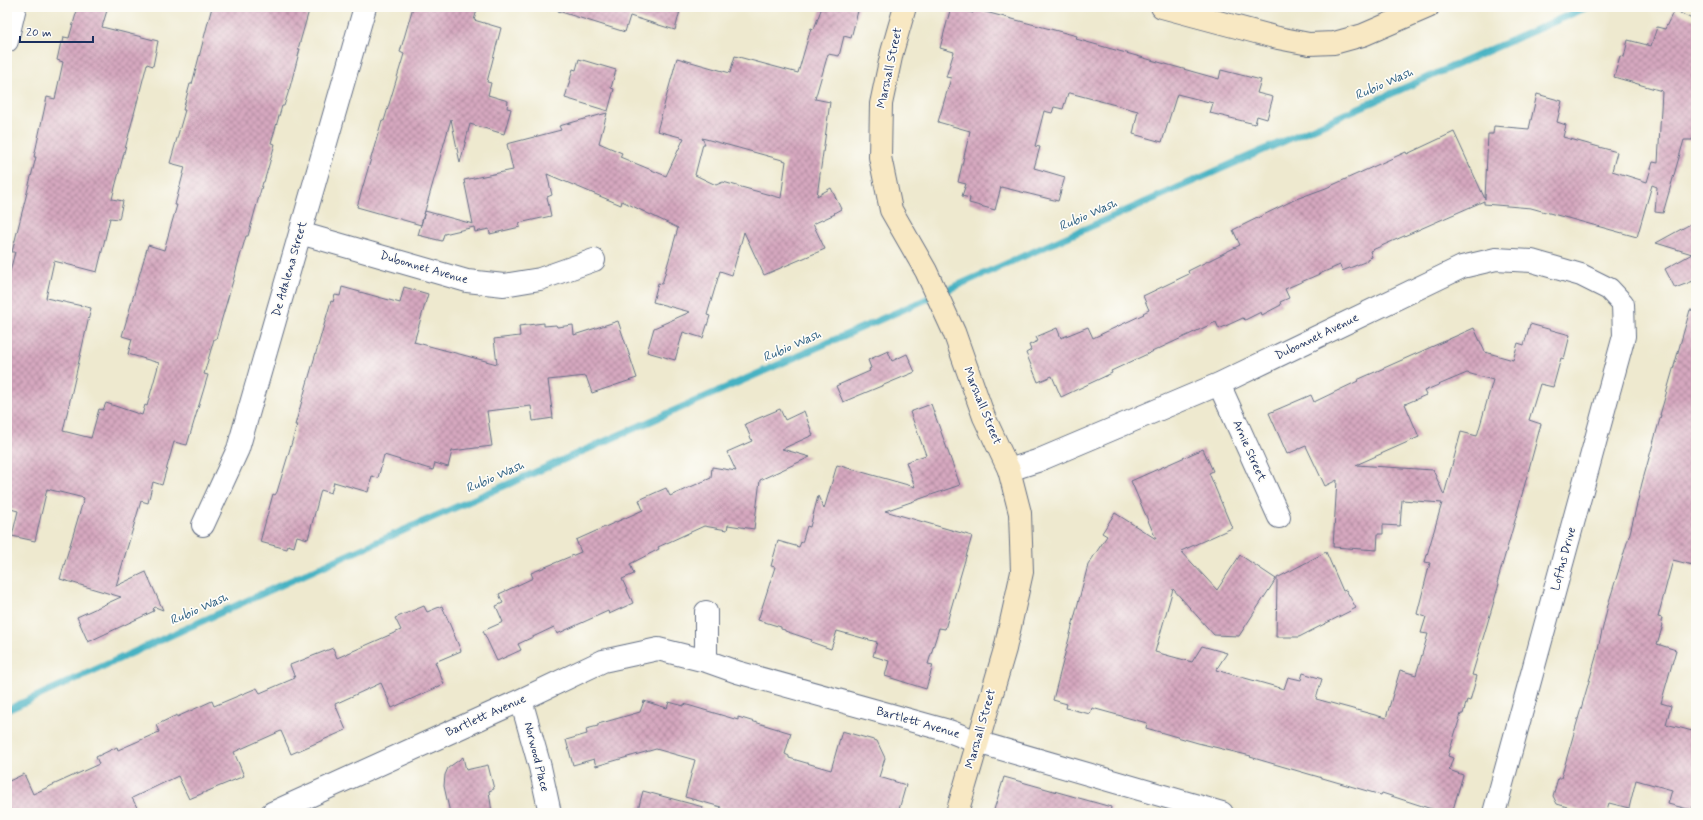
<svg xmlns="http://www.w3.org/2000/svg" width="1703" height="820" font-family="Mynerve,sans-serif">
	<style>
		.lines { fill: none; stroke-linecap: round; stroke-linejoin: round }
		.stream { stroke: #46b2c3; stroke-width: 7 }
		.building { fill: url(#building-cross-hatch); fill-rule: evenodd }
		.street-casing { stroke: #657086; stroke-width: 24 }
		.secondary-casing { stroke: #657086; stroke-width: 24 }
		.street { stroke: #fff; stroke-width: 22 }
		.secondary { stroke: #f8e8c3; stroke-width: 22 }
		.labels { text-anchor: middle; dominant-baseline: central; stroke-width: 3.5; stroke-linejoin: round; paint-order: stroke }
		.street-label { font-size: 12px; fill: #1b2f5e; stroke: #fdfcf7 }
		.water-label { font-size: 13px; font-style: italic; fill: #2a5d81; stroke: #fdfcf7 }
	</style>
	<defs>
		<pattern id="building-cross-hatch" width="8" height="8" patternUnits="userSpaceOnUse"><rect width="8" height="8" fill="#d6a8bf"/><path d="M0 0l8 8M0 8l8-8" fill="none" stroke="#ad899e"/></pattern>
	</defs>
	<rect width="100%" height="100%" fill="#fdfcf7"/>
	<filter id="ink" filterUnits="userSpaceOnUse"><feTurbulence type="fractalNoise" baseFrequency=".025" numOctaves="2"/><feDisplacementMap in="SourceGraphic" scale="8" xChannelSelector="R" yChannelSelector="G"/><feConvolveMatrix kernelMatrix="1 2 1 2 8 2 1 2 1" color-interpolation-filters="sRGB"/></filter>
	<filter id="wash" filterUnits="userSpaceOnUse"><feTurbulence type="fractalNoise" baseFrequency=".012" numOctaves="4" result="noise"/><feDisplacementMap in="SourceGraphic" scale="16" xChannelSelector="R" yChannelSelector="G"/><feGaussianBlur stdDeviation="0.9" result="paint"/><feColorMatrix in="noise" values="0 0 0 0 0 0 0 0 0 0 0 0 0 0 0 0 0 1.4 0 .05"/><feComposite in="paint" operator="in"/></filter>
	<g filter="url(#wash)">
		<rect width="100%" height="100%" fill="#eee9cf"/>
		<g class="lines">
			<path class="stream" d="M 7,710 L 323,566 L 1587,7"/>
		</g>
		<g id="blocks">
			<path class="building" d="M 78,7 L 108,7 L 102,27 L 158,41 L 153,66 L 147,64 L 112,199 L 123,201 L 119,219 L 110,218 L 97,272 L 54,261 L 46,298 L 91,308 L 63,431 L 91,438 L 99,409 L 103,410 L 106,403 L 142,415 L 145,405 L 147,406 L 159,363 L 128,354 L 132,339 L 122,336 L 148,245 L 164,250 L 177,205 L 175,205 L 185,167 L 170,163 L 185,110 L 183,110 L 190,84 L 192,84 L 212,7 L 310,7 L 298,49 L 300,49 L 290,87 L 284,106 L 282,106 L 271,143 L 275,144 L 264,182 L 263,182 L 248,236 L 246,236 L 216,339 L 214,339 L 204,374 L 208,375 L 187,445 L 174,442 L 162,485 L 153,482 L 148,503 L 141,501 L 116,586 L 146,572 L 163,610 L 155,607 L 153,609 L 154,611 L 88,642 L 77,617 L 121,597 L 60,579 L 84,498 L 47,489 L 35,541 L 12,536 L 18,511 L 7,508 L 7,283 L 15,252 L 12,252 L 36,157 L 34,157 L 47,97 L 55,99 L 63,62 L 57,60 L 61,42 L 63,43 L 64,37 L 69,38 Z
				M 413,7 L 478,7 L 474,20 L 501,28 L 487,82 L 491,83 L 488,95 L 508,101 L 507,108 L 511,109 L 504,134 L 470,124 L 460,163 L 451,119 L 421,225 L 357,207 L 382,120 L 384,121 L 404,54 L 400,52 Z
				M 559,7 L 681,7 L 675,30 L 630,16 L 625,32 L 558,11 Z
				M 822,7 L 859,7 L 851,38 L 844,36 L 839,56 L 828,54 L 815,99 L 830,102 L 817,196 L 831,188 L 841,209 L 834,213 L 835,214 L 813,224 L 825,249 L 764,275 L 744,232 L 732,275 L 720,271 L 707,315 L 710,316 L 703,338 L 683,332 L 675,360 L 647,352 L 654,328 L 690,312 L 653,302 L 658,283 L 662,284 L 678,228 L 622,201 L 621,205 L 547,174 L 552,195 L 547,197 L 551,216 L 519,223 L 520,227 L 490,234 L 489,229 L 475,232 L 474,227 L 444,234 L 442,241 L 418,235 L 425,211 L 473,224 L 464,180 L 513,170 L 507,144 L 561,130 L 559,126 L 607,113 L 599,143 L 622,153 L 620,157 L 666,176 L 684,138 L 657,131 L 677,58 L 730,73 L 735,56 L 798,73 L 811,28 L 814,29 ZM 702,138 L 786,161 L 781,198 L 723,182 L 716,185 L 695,175 L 703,144 L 705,144 Z
				M 951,7 L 973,13 L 974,9 L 1077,36 L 1076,39 L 1219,79 L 1221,70 L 1261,80 L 1257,93 L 1273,97 L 1267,119 L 1257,116 L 1255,124 L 1210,113 L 1213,103 L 1177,94 L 1162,142 L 1133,134 L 1138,111 L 1070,93 L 1068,93 L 1063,109 L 1054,107 L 1052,113 L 1044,111 L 1035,146 L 1040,147 L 1034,168 L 1065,177 L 1058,201 L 1001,187 L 995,210 L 969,203 L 970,198 L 962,196 L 966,184 L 958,182 L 970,131 L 938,122 L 951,78 L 946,77 L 954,52 L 940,48 Z
				M 1674,10 L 1696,21 L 1696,138 L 1693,138 L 1692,140 L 1684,140 L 1663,213 L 1655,212 L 1657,187 L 1652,185 L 1637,237 L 1531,208 L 1484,204 L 1484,201 L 1370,251 L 1372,257 L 1367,259 L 1367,261 L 1342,271 L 1340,265 L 1285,289 L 1289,298 L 1280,302 L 1281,305 L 1262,315 L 1261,312 L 1245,320 L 1243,318 L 1219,329 L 1216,322 L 1111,371 L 1112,373 L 1061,397 L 1052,376 L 1038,382 L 1026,353 L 1031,350 L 1029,345 L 1038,341 L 1036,337 L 1057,328 L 1061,338 L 1088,327 L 1093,338 L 1144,314 L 1143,313 L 1149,310 L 1143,296 L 1189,274 L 1188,271 L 1240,245 L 1233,230 L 1296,199 L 1326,188 L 1406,152 L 1407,154 L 1454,132 L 1485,199 L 1488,134 L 1493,134 L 1494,126 L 1529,129 L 1537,94 L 1562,101 L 1557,122 L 1566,125 L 1563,137 L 1617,152 L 1612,171 L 1647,182 L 1653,162 L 1658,163 L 1662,91 L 1614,77 L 1620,56 L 1624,57 L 1628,40 L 1651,46 L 1657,27 L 1665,29 Z
				M 579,59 L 616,70 L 611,88 L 614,89 L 608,111 L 565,98 L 573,69 L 576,70 Z
				M 1696,221 L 1696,280 L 1675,288 L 1665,269 L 1692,254 L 1656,243 Z
				M 342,287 L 400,303 L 404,287 L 428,294 L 414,342 L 497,364 L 494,339 L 520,336 L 519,326 L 544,323 L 544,326 L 556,325 L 557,327 L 573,325 L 574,335 L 618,321 L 637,378 L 592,393 L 586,376 L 548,380 L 553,418 L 533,421 L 531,406 L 487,411 L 492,446 L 452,451 L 448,467 L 435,463 L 433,470 L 384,455 L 378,478 L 372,476 L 368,492 L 334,482 L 331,493 L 321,490 L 308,539 L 297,536 L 294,547 L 288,545 L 287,549 L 260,542 L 273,494 L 275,495 L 277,492 L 286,462 L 297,425 L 295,425 L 331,301 L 333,302 L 335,295 L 340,296 Z
				M 1690,310 L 1696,311 L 1696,566 L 1673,560 L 1658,617 L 1662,618 L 1661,622 L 1663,625 L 1657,644 L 1676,650 L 1661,703 L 1671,706 L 1666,724 L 1696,732 L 1696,796 L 1692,810 L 1668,804 L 1672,790 L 1636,780 L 1629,808 L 1609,803 L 1606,813 L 1588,813 L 1557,804 L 1553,796 L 1558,778 L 1561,778 L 1596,657 L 1608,605 L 1630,533 L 1642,483 L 1661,415 L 1660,415 Z
				M 1530,324 L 1570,335 L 1564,359 L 1561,358 L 1553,387 L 1540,384 L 1529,420 L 1541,424 L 1516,517 L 1497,583 L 1499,584 L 1492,608 L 1472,675 L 1477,676 L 1470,701 L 1467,700 L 1463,714 L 1461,714 L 1448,756 L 1453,758 L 1449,770 L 1463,775 L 1452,813 L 1444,813 L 1382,793 L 1381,795 L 1250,757 L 1251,756 L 1198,743 L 1146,728 L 1147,723 L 1092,708 L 1090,714 L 1066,708 L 1067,704 L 1053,700 L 1088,565 L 1107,536 L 1102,533 L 1115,513 L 1156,539 L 1131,481 L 1203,449 L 1213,471 L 1209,473 L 1232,528 L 1181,551 L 1217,590 L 1240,555 L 1276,579 L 1239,636 L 1214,635 L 1173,589 L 1155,652 L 1192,662 L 1202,646 L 1227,653 L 1216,670 L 1284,689 L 1288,677 L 1301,680 L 1303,673 L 1322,679 L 1316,699 L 1386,718 L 1400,670 L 1416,675 L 1428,634 L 1421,633 L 1426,617 L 1417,614 L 1430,563 L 1425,562 L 1442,503 L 1402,500 L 1400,526 L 1383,525 L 1383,534 L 1378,534 L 1377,550 L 1333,547 L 1337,480 L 1325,486 L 1306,446 L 1287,454 L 1269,413 L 1311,395 L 1314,402 L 1358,381 L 1357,380 L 1474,328 L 1485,352 L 1513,360 L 1518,343 L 1524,345 ZM 1467,373 L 1493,380 L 1477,436 L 1461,432 L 1444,495 L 1433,470 L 1356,465 L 1419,437 L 1405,404 L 1426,395 L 1424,391 Z
				M 888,351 L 892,361 L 907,354 L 915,372 L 843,402 L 836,386 L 870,371 L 869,369 L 871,368 L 868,360 Z
				M 931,404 L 960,485 L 885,511 L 972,536 L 945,629 L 939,628 L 928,664 L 933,665 L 926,689 L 885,676 L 889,661 L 873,656 L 877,642 L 837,631 L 831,649 L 811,642 L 812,640 L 785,631 L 785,630 L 781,629 L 781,627 L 758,620 L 775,567 L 771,566 L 778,541 L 799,547 L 801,542 L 802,543 L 807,526 L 810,527 L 818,496 L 824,509 L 837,465 L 915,487 L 906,462 L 926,455 L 910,412 Z
				M 780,409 L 785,420 L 804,411 L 813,435 L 782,449 L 810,457 L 760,480 L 754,529 L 728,525 L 727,530 L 704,526 L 658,547 L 659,549 L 630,564 L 634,574 L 622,579 L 633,603 L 609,614 L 608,611 L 557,634 L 554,627 L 518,644 L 521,650 L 497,661 L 483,631 L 503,622 L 496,606 L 503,603 L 499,594 L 533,578 L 531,573 L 581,552 L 576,540 L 643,510 L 639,500 L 666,488 L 670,496 L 711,478 L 712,467 L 736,471 L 727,452 L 752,441 L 745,424 Z
				M 1326,552 L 1343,591 L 1346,590 L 1356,608 L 1299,637 L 1276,637 L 1277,578 Z
				M 424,606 L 427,612 L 442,606 L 461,651 L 435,662 L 444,684 L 392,708 L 381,683 L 335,704 L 346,730 L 291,754 L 281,731 L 234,752 L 244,776 L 189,799 L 178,776 L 132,798 L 140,813 L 7,813 L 7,782 L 24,774 L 33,794 L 99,764 L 96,757 L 117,747 L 118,750 L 159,732 L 156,725 L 177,715 L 177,717 L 212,701 L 214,706 L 257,688 L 260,693 L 295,678 L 290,665 L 333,648 L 337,658 L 401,630 L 395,618 Z
				M 644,701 L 667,708 L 669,702 L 684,706 L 684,704 L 738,720 L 738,717 L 791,733 L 785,754 L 789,756 L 789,758 L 831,770 L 842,731 L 877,741 L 885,758 L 879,777 L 906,785 L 898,813 L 719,813 L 721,807 L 685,797 L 695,760 L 656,749 L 596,766 L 594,759 L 573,765 L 566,740 L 587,734 L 586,729 L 598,726 L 598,724 L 640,712 Z
				M 463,757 L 466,770 L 488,765 L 494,789 L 489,791 L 492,813 L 450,813 L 444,786 L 445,775 L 448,768 Z
				M 1004,777 L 1111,807 L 1110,813 L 993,813 Z
				M 643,791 L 703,807 L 702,813 L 637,813 Z"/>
		</g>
	</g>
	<g filter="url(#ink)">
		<use href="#blocks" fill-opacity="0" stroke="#657086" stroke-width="1"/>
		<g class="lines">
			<g class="street-casing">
				<path id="street" d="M 7,41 L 15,7
					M 300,233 L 467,281 L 504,285 L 540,279 L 594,260
					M 1219,384 L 1279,517
					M 1009,470 L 1037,461 L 1219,384 L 1462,267 L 1496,259 L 1532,261 L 1581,275 L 1609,289 L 1623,304 L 1624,336 L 1494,813
					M 203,525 L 238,449 L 365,7
					M 706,661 L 737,672 L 949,731 L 977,742 L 1222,813
					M 521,700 L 540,767 L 550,813
					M 272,813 L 521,700 L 603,661 L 658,649 L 706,661 L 706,612"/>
			</g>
			<g class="secondary-casing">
				<path id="secondary" d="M 905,7 L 892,52 L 881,104 L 880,157 L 891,210 L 926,271 L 954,332 L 984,417 L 1009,470 L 1020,513 L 1022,572 L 1005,649 L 957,813
					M 1162,7 L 1278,38 L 1309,44 L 1334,43 L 1363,35 L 1428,7"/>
			</g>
			<use href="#street" class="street"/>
			<use href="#secondary" class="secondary"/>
		</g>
	</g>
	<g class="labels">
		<g class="street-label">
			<text transform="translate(890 68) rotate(-78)">Marshall Street</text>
			<text transform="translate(424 268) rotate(16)">Dubonnet Avenue</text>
			<text transform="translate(290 269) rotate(-74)">De Adalena Street</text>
			<text transform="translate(1317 337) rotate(-26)">Dubonnet Avenue</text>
			<text transform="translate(982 406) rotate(68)">Marshall Street</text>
			<text transform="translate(1249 451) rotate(66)">Arnie Street</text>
			<text transform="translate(1564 559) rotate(-75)">Loftus Drive</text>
			<text transform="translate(486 716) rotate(-24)">Bartlett Avenue</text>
			<text transform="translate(918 723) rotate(16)">Bartlett Avenue</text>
			<text transform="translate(981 729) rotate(-74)">Marshall Street</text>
			<text transform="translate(536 757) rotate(76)">Norwood Place</text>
		</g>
		<g class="water-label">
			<text transform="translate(1384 84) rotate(-24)">Rubio Wash</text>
			<text transform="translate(1088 215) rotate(-24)">Rubio Wash</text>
			<text transform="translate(792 346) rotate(-24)">Rubio Wash</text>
			<text transform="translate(495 477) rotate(-24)">Rubio Wash</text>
			<text transform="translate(199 609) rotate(-24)">Rubio Wash</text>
		</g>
	</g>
	<rect width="1703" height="820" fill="none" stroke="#fdfcf7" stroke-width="24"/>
	<path d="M20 36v6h73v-6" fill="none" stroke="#1b2f5e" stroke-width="2"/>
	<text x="26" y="36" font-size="12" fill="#1b2f5e" stroke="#fdfcf7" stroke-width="3" paint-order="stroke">20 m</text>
</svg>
